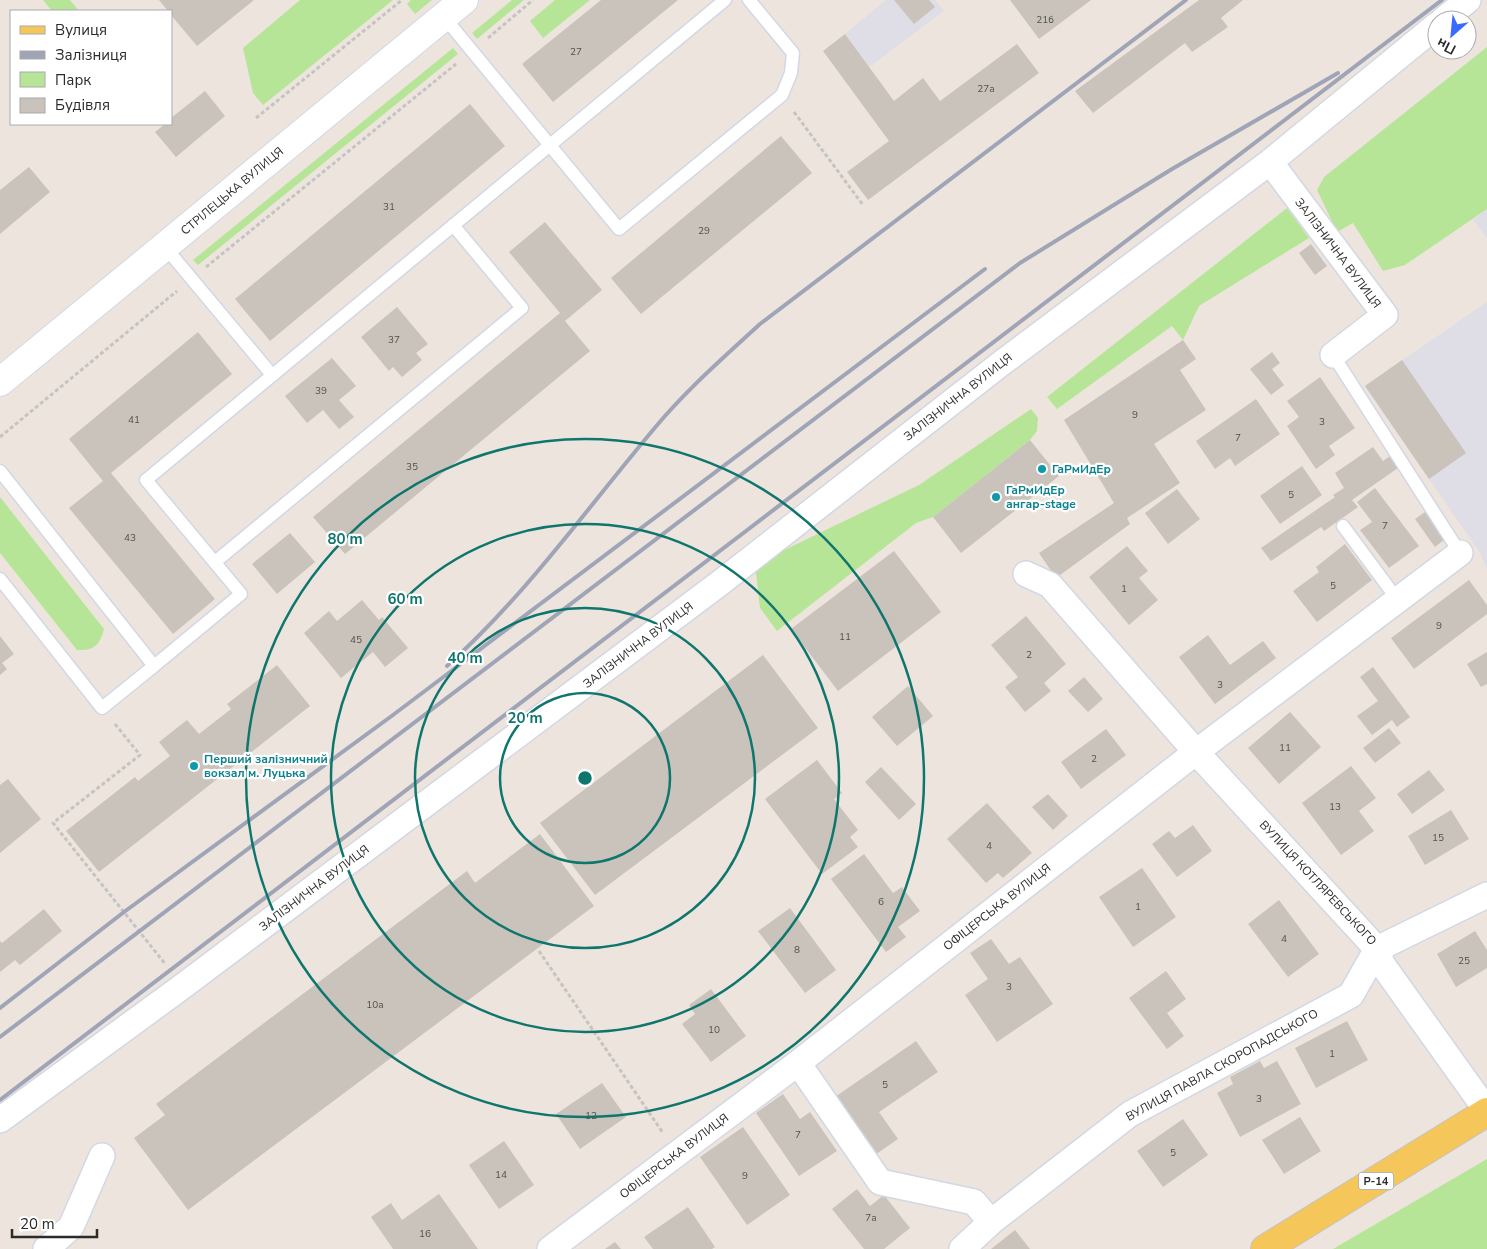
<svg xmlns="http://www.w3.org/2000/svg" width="1487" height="1249" font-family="'Nunito Sans',sans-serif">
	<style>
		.industrial { fill: #dfdde5 }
		.green { fill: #b7e598 }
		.building { fill: #c9c3bb }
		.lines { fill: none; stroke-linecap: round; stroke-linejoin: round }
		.service-casing { stroke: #d2d7e4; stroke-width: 15 }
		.minor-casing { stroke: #d2d7e4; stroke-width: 28 }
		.tertiary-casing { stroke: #d2d7e4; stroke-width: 30 }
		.primary-casing { stroke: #c4c4c4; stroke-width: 30 }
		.path { stroke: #c4c4c4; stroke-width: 3; stroke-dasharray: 4 2.5; stroke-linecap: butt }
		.service { stroke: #fff; stroke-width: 12 }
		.minor { stroke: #fff; stroke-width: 25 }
		.tertiary { stroke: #fff; stroke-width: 28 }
		.primary { stroke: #f5c65a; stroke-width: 28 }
		.rail { stroke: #9fa4b6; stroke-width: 4 }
		.ring { fill: none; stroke: #0f766e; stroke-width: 2.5 }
		.culture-dot { fill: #0f9aa8; stroke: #fff; stroke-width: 2 }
		.labels { text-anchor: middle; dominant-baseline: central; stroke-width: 4.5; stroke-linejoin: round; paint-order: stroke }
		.number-label { font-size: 10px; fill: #52514f }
		.shield { fill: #fff; stroke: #6b6b6b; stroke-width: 1 }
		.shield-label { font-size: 11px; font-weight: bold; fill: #2b2b2b }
		.street-label { font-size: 12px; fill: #2b2b2b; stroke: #fff }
		.culture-label { font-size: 12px; font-weight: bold; fill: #0d838f; stroke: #fff; text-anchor: start }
		.centre { fill: #0f766e; stroke: #fff; stroke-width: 2.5 }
		.ring-label { font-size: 15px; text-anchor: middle; font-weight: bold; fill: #0f766e; stroke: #fff; stroke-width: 4.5; stroke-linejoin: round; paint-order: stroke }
	</style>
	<rect width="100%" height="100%" fill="#ede5dd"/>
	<path class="industrial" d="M 886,0 L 935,0 L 944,11 L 869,67 L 845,34 Z
		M 1487,209 L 1487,238 L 1473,220 Z
		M 1487,302 L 1487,569 L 1480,553 L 1365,386 Z"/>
	<path class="green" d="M 43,0 L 70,0 L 79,11 L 52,11 Z
		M 300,0 L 393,0 L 263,105 L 253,93 L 243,48 Z
		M 411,0 L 432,0 L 415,14 L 407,4 Z
		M 512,0 L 524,0 L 477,39 L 472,33 Z
		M 555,0 L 590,0 L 543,38 L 530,21 Z
		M 1487,47 L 1487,209 L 1405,265 L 1383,271 L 1353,223 L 1337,232 L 1317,190 L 1324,177 Z
		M 453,48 L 458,54 L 198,265 L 193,260 Z
		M 1287,208 L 1309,238 L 1199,306 L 1183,340 L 1172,326 L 1057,409 L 1047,397 Z
		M 1031,409 L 1038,418 L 1037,431 L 1030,440 L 933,517 L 916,523 L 777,631 L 760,608 L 755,564 L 919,485 Z
		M 0,497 L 104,629 C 100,645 94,651 77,650 L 0,553 Z
		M 1487,1159 L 1487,1249 L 1333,1249 Z"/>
	<path class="building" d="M 159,0 L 254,0 L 197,46 L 171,15 L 171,11 L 168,11 Z
		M 601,0 L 678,0 L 553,102 L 522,64 Z
		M 894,0 L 929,0 L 935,7 L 914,24 Z
		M 1010,0 L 1091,0 L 1039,39 Z
		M 1199,0 L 1243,0 L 1221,18 L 1228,27 L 1192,52 L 1185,43 L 1093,113 L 1075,91 Z
		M 845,34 L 894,101 L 923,78 L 940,101 L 1017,44 L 1039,73 L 868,200 L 847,172 L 889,141 L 823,51 Z
		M 205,91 L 225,116 L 176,157 L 155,132 L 165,124 L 171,124 L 171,118 Z
		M 470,104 L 505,146 L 270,341 L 235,299 Z
		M 781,136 L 812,173 L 641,314 L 611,278 Z
		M 29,167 L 50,192 L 0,234 L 0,190 Z
		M 545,222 L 602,290 L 565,321 L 590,351 L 345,554 L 313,517 L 560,313 L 509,252 Z
		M 1311,244 L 1327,266 L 1315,275 L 1299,253 Z
		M 397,307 L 428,344 L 416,353 L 422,360 L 402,377 L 393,367 L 389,371 L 361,337 Z
		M 198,332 L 232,374 L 111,473 L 215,599 L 173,634 L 69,508 L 103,481 L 69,439 Z
		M 1183,340 L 1196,359 L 1180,370 L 1206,410 L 1154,444 L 1180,483 L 1127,518 L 1130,524 L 1056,578 L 1039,553 L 1114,503 L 1064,420 Z
		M 1272,352 L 1280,363 L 1272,369 L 1284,385 L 1271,395 L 1250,369 Z
		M 332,358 L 356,386 L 339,400 L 354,417 L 339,429 L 323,410 L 307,423 L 285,396 Z
		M 1402,360 L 1466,453 L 1429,479 L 1365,386 Z
		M 1320,377 L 1355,428 L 1329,446 L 1335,455 L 1316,469 L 1287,426 L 1299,417 L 1287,401 Z
		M 1256,399 L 1280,434 L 1235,466 L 1230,458 L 1215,469 L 1196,441 Z
		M 1030,440 L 1059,476 L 961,553 L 933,517 Z
		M 1373,447 L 1383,461 L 1390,456 L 1398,468 L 1352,500 L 1358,507 L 1324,531 L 1321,527 L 1271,561 L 1261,548 L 1335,497 L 1333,495 L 1344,488 L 1335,473 Z
		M 1302,466 L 1322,495 L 1280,524 L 1260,496 Z
		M 1375,488 L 1419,546 L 1389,568 L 1360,530 L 1372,522 L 1357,502 Z
		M 1177,489 L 1200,519 L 1168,544 L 1145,513 Z
		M 1425,512 L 1445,539 L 1435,547 L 1415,519 Z
		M 290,533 L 315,562 L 277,594 L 252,564 Z
		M 1345,544 L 1372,580 L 1317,622 L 1293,591 L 1319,572 L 1316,567 Z
		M 1127,546 L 1148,571 L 1139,578 L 1158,600 L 1129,625 L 1089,577 Z
		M 894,551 L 941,612 L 838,691 L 791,629 Z
		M 1469,580 L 1487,605 L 1487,614 L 1414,669 L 1391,638 Z
		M 362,600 L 379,620 L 382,617 L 408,648 L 385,667 L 373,652 L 341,678 L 304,633 L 329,611 L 337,621 Z
		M 1026,616 L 1066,664 L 1044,683 L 1051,691 L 1025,712 L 1005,687 L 1018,677 L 991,645 Z
		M 1208,635 L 1230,665 L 1263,641 L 1276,658 L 1215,704 L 1179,657 Z
		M 0,636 L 14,654 L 2,663 L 7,669 L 0,675 Z
		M 1487,652 L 1487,684 L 1481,687 L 1467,664 Z
		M 763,655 L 818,728 L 595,895 L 540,823 Z
		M 277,665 L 310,706 L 99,872 L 66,831 L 135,777 L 138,781 L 170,756 L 159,742 L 187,720 L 199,734 L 231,709 L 227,704 Z
		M 1373,667 L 1410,717 L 1397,727 L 1392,720 L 1372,735 L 1357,716 L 1378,701 L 1360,677 Z
		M 1084,677 L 1103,699 L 1088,712 L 1068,691 Z
		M 908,686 L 933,716 L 897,746 L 872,717 Z
		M 1290,712 L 1321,747 L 1279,784 L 1248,748 Z
		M 1389,728 L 1401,743 L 1375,763 L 1363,748 Z
		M 1106,729 L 1126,755 L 1081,789 L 1061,762 Z
		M 817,760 L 842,793 L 834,799 L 858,830 L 850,837 L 858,847 L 822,874 L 765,799 Z
		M 1351,766 L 1376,798 L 1359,811 L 1374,831 L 1341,855 L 1302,803 Z
		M 881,767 L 916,804 L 899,820 L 865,782 Z
		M 1429,770 L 1445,790 L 1412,814 L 1397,794 Z
		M 8,779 L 41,819 L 0,853 L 0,785 Z
		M 1048,794 L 1068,816 L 1053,830 L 1032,807 Z
		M 987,803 L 1032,853 L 1003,878 L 998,873 L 986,883 L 947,839 Z
		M 1451,810 L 1469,839 L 1425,865 L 1408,836 Z
		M 1193,825 L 1212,851 L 1177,877 L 1152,844 L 1169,831 L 1175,838 Z
		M 540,834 L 594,906 L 188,1210 L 134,1138 L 165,1115 L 156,1104 L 467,871 L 475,883 Z
		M 864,854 L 893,893 L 902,887 L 920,911 L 898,927 L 906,937 L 886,952 L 831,879 Z
		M 1142,868 L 1176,917 L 1133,947 L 1099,897 Z
		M 1279,900 L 1319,954 L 1288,977 L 1248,924 Z
		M 790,908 L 836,970 L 805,993 L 758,931 Z
		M 44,909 L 62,931 L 20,965 L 15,960 L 0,972 L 0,941 L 2,943 Z
		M 1475,931 L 1487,950 L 1487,968 L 1456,987 L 1437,954 Z
		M 991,939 L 1009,964 L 1020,957 L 1053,1004 L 997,1042 L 965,995 L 988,979 L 970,953 Z
		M 1166,971 L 1186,999 L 1167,1013 L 1184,1036 L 1167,1049 L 1129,998 Z
		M 711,989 L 746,1036 L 711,1062 L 682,1024 L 695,1014 L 689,1005 Z
		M 1347,1021 L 1368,1060 L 1316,1088 L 1295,1048 Z
		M 916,1041 L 938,1072 L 879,1112 L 898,1139 L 872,1157 L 832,1099 Z
		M 1260,1061 L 1264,1068 L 1277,1061 L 1301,1104 L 1240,1137 L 1217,1093 L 1233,1084 L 1230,1077 Z
		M 602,1083 L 626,1117 L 580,1149 L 556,1114 Z
		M 783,1094 L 800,1119 L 810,1112 L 837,1151 L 799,1176 L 756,1113 Z
		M 1300,1117 L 1321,1151 L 1284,1174 L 1262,1140 Z
		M 1183,1119 L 1208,1155 L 1163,1187 L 1137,1151 Z
		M 743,1127 L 790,1195 L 747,1225 L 700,1157 Z
		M 504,1141 L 534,1185 L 499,1209 L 469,1165 Z
		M 857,1189 L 870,1206 L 884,1195 L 910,1228 L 884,1249 L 864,1249 L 832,1209 Z
		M 439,1194 L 478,1249 L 393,1249 L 371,1217 L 391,1203 L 402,1220 Z
		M 688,1207 L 715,1247 L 712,1249 L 653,1249 L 644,1237 Z
		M 1015,1230 L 1030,1249 L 991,1249 Z
		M 615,1242 L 621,1249 L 605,1249 Z"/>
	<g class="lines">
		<g class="service-casing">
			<path id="service" d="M 444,17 L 619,229 L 782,95 L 791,73 L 793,53 L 749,0
				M 165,247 L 272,375
				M 1333,355 L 1460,553
				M 0,471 L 154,666 L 102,708 L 0,579
				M 1343,526 L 1397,599
				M 215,562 L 522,308 L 453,225
				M 154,666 L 241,594 L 146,480 L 725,0"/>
		</g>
		<g class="minor-casing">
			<path id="minor" d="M 1443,20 L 1468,0
				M 1270,162 L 1385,315 L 1333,355
				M 1026,574 L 1050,585 L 1196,752 L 1377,949 L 1382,964 L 1487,1111
				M 1377,949 L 1487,895
				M 798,1063 L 880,1182 L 974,1202 L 991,1222
				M 0,1120 L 183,986 L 720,583 L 1003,362 L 1270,162 L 1437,25
				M 46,1249 L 71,1227 L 102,1156
				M 550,1249 L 798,1063 L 1196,752 L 1460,553
				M 962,1249 L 991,1222 L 1130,1114 L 1351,995 L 1377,949"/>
		</g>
		<g class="tertiary-casing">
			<path id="tertiary" d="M 0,382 L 464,0"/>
		</g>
		<g class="primary-casing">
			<path id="primary" d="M 1265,1249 L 1487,1112"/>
		</g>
		<path class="path" d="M 488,38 L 533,0
			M 794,112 L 863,205
			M 256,118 L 402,0
			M 206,267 L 456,64
			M 0,437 L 177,291
			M 115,724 L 140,755 L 53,823 L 166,965
			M 539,951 L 663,1133"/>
		<use href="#service" class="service"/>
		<use href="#minor" class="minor"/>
		<use href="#tertiary" class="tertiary"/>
		<use href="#primary" class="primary"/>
		<path class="rail" d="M 447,666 C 525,596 585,511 653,430 C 685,391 723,358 760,324 L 1186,0
			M 0,1008 L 124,912 L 393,715 L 985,269
			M 0,1037 L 1020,263 L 1172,169 L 1338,73
			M 0,1100 L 1442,0"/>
	</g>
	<g class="ring">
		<circle cx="585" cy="778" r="85"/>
		<circle cx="585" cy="778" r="170"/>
		<circle cx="585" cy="778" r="254"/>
		<circle cx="585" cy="778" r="339"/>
	</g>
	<g class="culture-dot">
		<circle cx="1042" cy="469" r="5"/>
		<circle cx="996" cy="497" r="5"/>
		<circle cx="194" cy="766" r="5"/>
	</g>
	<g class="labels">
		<g class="number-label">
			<text x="1045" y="20">21б</text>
			<text x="576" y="52">27</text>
			<text x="986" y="89">27а</text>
			<text x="389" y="207">31</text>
			<text x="704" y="231">29</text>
			<text x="394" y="340">37</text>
			<text x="321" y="391">39</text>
			<text x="1135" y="415">9</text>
			<text x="134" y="420">41</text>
			<text x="1322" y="422">3</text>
			<text x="1238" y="438">7</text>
			<text x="412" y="467">35</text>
			<text x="1291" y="495">5</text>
			<text x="1385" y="526">7</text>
			<text x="130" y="538">43</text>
			<text x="1333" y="586">5</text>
			<text x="1124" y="589">1</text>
			<text x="1439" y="626">9</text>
			<text x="845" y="637">11</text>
			<text x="356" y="640">45</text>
			<text x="1029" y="655">2</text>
			<text x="1220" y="685">3</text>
			<text x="1285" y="748">11</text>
			<text x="1094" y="759">2</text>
			<text x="1335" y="807">13</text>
			<text x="1438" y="838">15</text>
			<text x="989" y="846">4</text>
			<text x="881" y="902">6</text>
			<text x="1138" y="907">1</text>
			<text x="1284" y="939">4</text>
			<text x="797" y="950">8</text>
			<text x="1464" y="961">25</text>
			<text x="1009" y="987">3</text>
			<text x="375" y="1005">10а</text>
			<text x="714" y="1030">10</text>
			<text x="1332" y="1054">1</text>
			<text x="885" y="1085">5</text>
			<text x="1259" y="1099">3</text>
			<text x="591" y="1116">12</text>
			<text x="798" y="1135">7</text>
			<text x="1173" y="1153">5</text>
			<text x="501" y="1175">14</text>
			<text x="745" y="1176">9</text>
			<text x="871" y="1218">7а</text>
			<text x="425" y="1234">16</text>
		</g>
		<rect class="shield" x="1358.5" y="1172.5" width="35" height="17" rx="4"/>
		<g class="shield-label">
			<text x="1376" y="1181">Р-14</text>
		</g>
		<g class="street-label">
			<text transform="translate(232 191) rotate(-40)">СТРІЛЕЦЬКА ВУЛИЦЯ</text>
			<text transform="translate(1338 253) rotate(53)">ЗАЛІЗНИЧНА ВУЛИЦЯ</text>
			<text transform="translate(958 397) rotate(-38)">ЗАЛІЗНИЧНА ВУЛИЦЯ</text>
			<text transform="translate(638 645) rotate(-37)">ЗАЛІЗНИЧНА ВУЛИЦЯ</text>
			<text transform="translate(1318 883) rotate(47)">ВУЛИЦЯ КОТЛЯРЕВСЬКОГО</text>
			<text transform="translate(314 888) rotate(-37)">ЗАЛІЗНИЧНА ВУЛИЦЯ</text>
			<text transform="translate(997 907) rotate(-38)">ОФІЦЕРСЬКА ВУЛИЦЯ</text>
			<text transform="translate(1222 1065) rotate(-29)">ВУЛИЦЯ ПАВЛА СКОРОПАДСЬКОГО</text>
			<text transform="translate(674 1156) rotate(-37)">ОФІЦЕРСЬКА ВУЛИЦЯ</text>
		</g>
		<g class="culture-label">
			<text x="1052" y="469">ГаРмИдЕр</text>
			<text x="1006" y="490">ГаРмИдЕр<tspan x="1006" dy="14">ангар-stage</tspan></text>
			<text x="204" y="759">Перший залізничний<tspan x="204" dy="14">вокзал м. Луцька</tspan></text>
		</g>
	</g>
	<circle cx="585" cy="778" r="8" class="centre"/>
	<g class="ring-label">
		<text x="345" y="544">80 m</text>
		<text x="405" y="604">60 m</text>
		<text x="465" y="663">40 m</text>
		<text x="525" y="723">20 m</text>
	</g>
	<rect x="10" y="10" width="162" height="115" fill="#ffffff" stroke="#aaaaaa"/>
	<rect x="20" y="26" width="25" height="8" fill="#f5c65a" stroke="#aaaaaa"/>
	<text x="55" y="35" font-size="15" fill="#2b2b2b">Вулиця</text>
	<rect x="20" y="51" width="25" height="8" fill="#9fa4b6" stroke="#aaaaaa"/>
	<text x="55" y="60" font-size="15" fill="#2b2b2b">Залізниця</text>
	<rect x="20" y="72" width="25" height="15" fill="#b7e598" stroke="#aaaaaa"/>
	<text x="55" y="85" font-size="15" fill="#2b2b2b">Парк</text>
	<rect x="20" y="98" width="25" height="15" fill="#c9c3bb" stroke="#aaaaaa"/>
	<text x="55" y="110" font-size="15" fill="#2b2b2b">Будівля</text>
	<g transform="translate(1452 35) rotate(207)"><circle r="24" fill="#ffffff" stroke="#aaaaaa"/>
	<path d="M0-4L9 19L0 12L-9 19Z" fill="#386bff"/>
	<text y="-8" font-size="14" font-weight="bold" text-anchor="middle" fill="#2b2b2b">Пн</text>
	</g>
	<path d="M12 1229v8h85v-8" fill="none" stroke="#2b2b2b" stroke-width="2.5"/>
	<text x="20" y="1229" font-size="15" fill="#2b2b2b" stroke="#ffffff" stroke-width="4" paint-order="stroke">20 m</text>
</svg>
